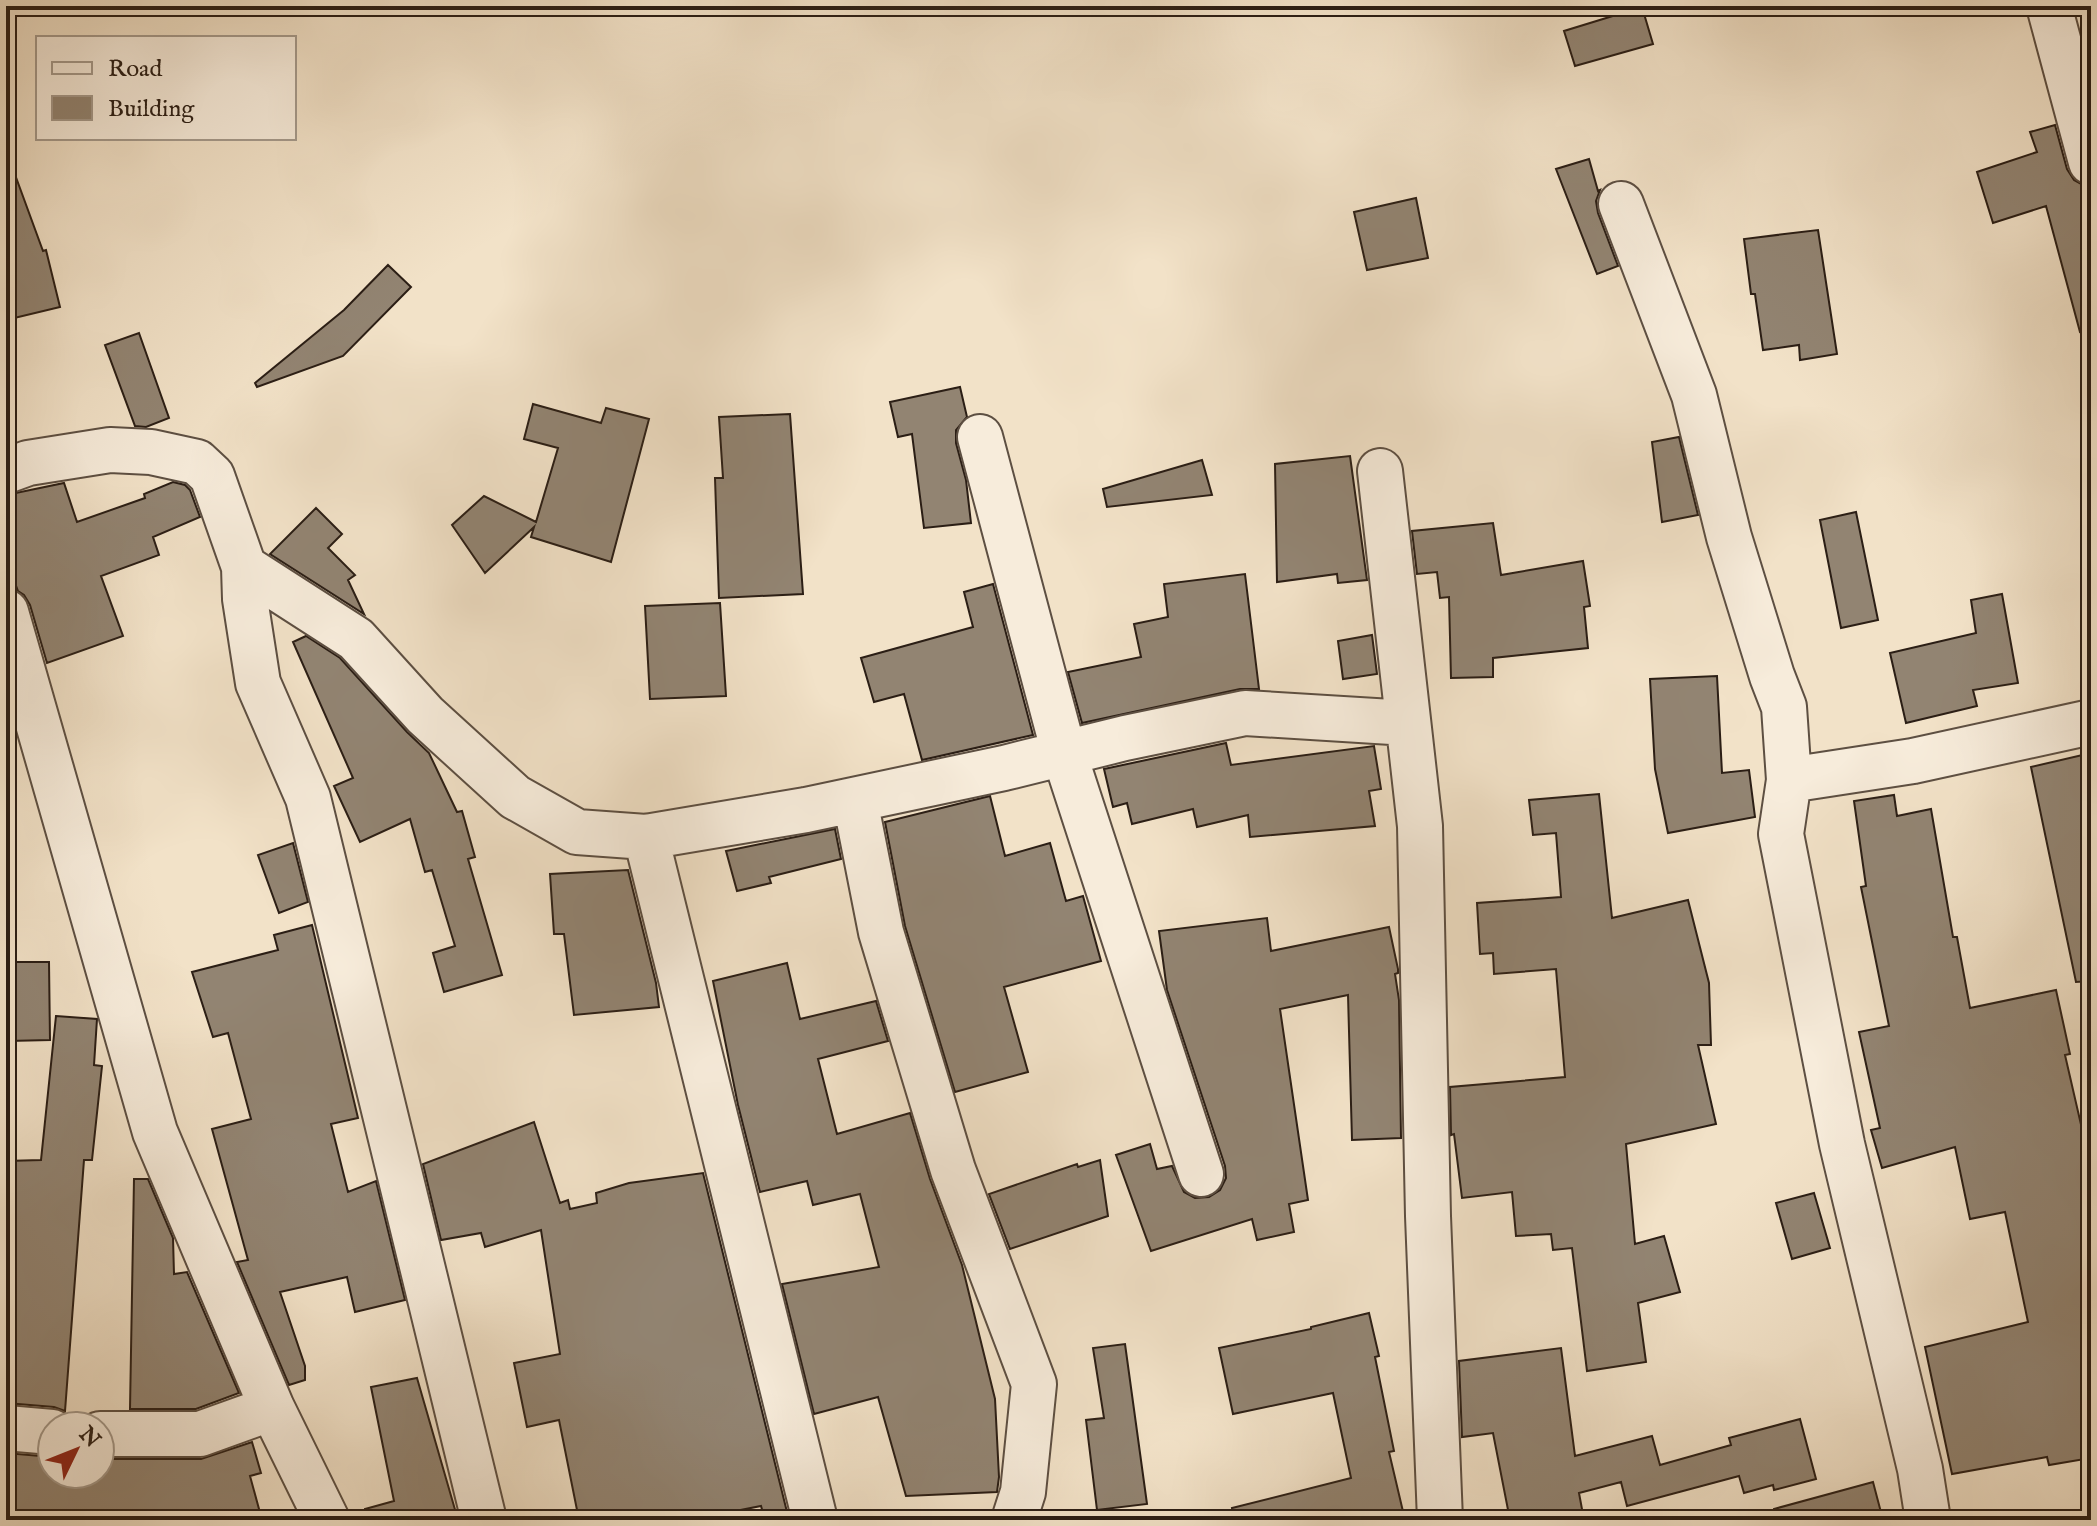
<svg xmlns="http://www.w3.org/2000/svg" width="2097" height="1526" font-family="'IM FELL English',serif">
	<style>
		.building { fill: #928472; stroke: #2b1e15; stroke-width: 2 }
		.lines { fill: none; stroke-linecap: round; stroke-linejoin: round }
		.minor-casing { stroke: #5d4f42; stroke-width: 48 }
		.minor { stroke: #f7ecdb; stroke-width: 44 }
	</style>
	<rect width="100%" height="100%" fill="#f2e2c8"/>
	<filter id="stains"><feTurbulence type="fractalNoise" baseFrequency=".0025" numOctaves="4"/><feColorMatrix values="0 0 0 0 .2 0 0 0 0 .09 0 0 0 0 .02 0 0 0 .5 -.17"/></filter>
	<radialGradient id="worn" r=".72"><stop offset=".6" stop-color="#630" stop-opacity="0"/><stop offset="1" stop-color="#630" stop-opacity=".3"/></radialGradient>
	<path class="building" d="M 1642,7 L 1653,44 L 1575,66 L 1564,31 Z
		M 2055,125 L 2067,169 L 2074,180 L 2085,186 L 2091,208 L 2091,330 L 2080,332 L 2046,206 L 1993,223 L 1977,172 L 2037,152 L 2030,132 Z
		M 1589,159 L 1598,191 L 1600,190 L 1596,201 L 1598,213 L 1618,266 L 1597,274 L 1556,169 Z
		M 6,161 L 10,161 L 43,251 L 46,250 L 60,307 L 6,320 Z
		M 1416,198 L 1428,258 L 1367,270 L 1354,212 Z
		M 1818,230 L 1837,354 L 1800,360 L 1799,345 L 1763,350 L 1755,294 L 1751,294 L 1744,239 Z
		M 388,265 L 411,287 L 343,356 L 257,387 L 255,383 L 344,310 Z
		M 139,333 L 169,418 L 146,427 L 135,426 L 105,345 Z
		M 960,387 L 967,417 L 956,430 L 956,443 L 966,480 L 971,523 L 924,528 L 912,434 L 898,437 L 890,402 Z
		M 533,404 L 601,423 L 606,408 L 649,419 L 611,562 L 531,537 L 534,527 L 485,573 L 452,525 L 484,496 L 536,522 L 558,448 L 524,439 Z
		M 790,414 L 803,594 L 719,598 L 715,478 L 723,478 L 719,417 Z
		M 1679,437 L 1698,515 L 1662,522 L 1652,442 Z
		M 1350,456 L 1367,580 L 1338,583 L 1337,574 L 1277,582 L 1275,464 Z
		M 1202,460 L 1212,495 L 1107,507 L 1103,489 Z
		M 173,482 L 185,485 L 190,490 L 200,517 L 153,537 L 159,555 L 101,576 L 123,636 L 47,663 L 30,605 L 24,595 L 18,591 L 6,559 L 6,495 L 64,483 L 77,522 L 145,498 L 144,494 Z
		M 316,508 L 342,534 L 328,548 L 355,575 L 348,580 L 364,614 L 270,554 Z
		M 1856,512 L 1878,620 L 1841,628 L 1820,520 Z
		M 1493,523 L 1501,575 L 1583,561 L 1590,606 L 1584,607 L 1588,648 L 1493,658 L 1493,677 L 1451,678 L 1449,597 L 1440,598 L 1437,572 L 1417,574 L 1412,531 Z
		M 1245,574 L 1259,689 L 1240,689 L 1082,723 L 1068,672 L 1141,657 L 1134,624 L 1168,617 L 1164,584 Z
		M 993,584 L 1033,735 L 922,760 L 904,694 L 874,702 L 861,658 L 973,627 L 964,592 Z
		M 2002,594 L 2018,683 L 1973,690 L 1977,706 L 1906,723 L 1890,653 L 1976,633 L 1971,600 Z
		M 720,603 L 726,696 L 650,699 L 645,606 Z
		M 1372,635 L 1377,674 L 1343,679 L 1338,641 Z
		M 306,636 L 340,658 L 407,732 L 429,753 L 457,812 L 462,811 L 475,857 L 468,859 L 502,975 L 444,992 L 433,953 L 455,946 L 432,870 L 425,872 L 410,819 L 360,842 L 334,786 L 353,778 L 293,642 Z
		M 1717,676 L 1722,773 L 1749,770 L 1755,817 L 1668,833 L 1655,769 L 1650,679 Z
		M 1226,743 L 1231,765 L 1374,746 L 1381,789 L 1369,791 L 1375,826 L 1250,837 L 1248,815 L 1197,827 L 1193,809 L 1132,824 L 1127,803 L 1113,807 L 1104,769 Z
		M 2091,753 L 2091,981 L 2076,982 L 2031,767 Z
		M 1599,794 L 1612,918 L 1688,900 L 1709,983 L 1711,1045 L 1698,1045 L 1716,1124 L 1626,1144 L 1635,1244 L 1664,1236 L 1680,1292 L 1638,1303 L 1646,1362 L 1587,1371 L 1572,1248 L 1553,1250 L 1551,1234 L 1516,1236 L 1512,1192 L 1462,1198 L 1454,1134 L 1451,1135 L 1450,1087 L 1565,1077 L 1556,969 L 1494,974 L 1493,953 L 1480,954 L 1477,903 L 1561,897 L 1556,833 L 1533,835 L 1529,800 Z
		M 1894,795 L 1897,816 L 1931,809 L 1953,937 L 1957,937 L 1970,1008 L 2056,990 L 2070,1054 L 2065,1055 L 2082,1129 L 2091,1128 L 2091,1458 L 2049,1465 L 2047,1457 L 1952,1474 L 1925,1347 L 2028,1322 L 2005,1212 L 1970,1219 L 1955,1147 L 1882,1168 L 1871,1130 L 1880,1128 L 1859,1032 L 1889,1026 L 1861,887 L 1866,886 L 1854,801 Z
		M 990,796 L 1005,856 L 1050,843 L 1066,901 L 1083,896 L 1101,961 L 1004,987 L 1028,1072 L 955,1092 L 905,926 L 885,822 Z
		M 835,829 L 841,859 L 769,877 L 771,883 L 737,891 L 726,851 Z
		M 293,843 L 308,902 L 279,913 L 258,855 Z
		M 628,870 L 656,983 L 659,1007 L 574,1015 L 564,934 L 554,934 L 550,874 Z
		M 1267,918 L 1271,951 L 1389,927 L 1398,969 L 1398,973 L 1395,974 L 1399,1000 L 1401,1138 L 1352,1140 L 1348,995 L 1280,1009 L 1308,1200 L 1289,1204 L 1294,1232 L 1257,1240 L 1252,1219 L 1151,1251 L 1116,1155 L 1150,1144 L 1157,1169 L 1172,1166 L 1184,1192 L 1195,1198 L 1209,1197 L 1220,1190 L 1226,1178 L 1225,1166 L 1167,990 L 1159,931 Z
		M 312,925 L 358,1118 L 331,1124 L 348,1192 L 376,1181 L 405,1300 L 355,1312 L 347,1277 L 280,1292 L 305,1366 L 305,1380 L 289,1385 L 237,1262 L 248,1260 L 212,1129 L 251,1119 L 228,1033 L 213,1037 L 192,972 L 278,950 L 274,935 Z
		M 6,962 L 49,962 L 50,1040 L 8,1041 Z
		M 787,963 L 800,1019 L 876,1001 L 888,1041 L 818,1059 L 837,1134 L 910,1113 L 930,1179 L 962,1265 L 995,1399 L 999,1477 L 997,1492 L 906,1496 L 878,1397 L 814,1414 L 782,1284 L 879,1267 L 860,1194 L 813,1205 L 807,1181 L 760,1192 L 738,1105 L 713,981 Z
		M 56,1016 L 97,1019 L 94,1065 L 102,1066 L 92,1160 L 84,1160 L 65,1411 L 54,1407 L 6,1403 L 6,1161 L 41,1160 Z
		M 534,1122 L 560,1203 L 568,1200 L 570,1209 L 597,1203 L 596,1193 L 629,1183 L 703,1173 L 789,1520 L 765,1520 L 761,1506 L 690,1520 L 579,1520 L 559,1420 L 527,1427 L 514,1363 L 560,1354 L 541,1230 L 485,1247 L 481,1233 L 441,1240 L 423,1164 Z
		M 1100,1160 L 1108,1216 L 1010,1249 L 989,1194 L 1077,1164 L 1078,1167 Z
		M 134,1179 L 148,1179 L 173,1238 L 174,1274 L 187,1272 L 239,1393 L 196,1409 L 130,1409 Z
		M 1814,1193 L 1830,1248 L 1792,1259 L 1776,1203 Z
		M 1369,1313 L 1379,1356 L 1375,1357 L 1394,1451 L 1389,1452 L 1405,1520 L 1234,1520 L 1232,1508 L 1351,1478 L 1333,1393 L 1233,1414 L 1219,1348 L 1311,1329 L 1311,1327 Z
		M 1125,1344 L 1147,1504 L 1097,1510 L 1086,1420 L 1104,1418 L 1093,1348 Z
		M 1561,1348 L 1575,1456 L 1652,1436 L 1660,1465 L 1731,1445 L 1729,1438 L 1800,1419 L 1816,1479 L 1774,1490 L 1773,1485 L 1744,1493 L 1739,1476 L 1627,1506 L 1621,1482 L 1579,1493 L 1584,1520 L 1510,1520 L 1493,1433 L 1462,1437 L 1459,1361 Z
		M 417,1378 L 458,1520 L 366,1520 L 365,1509 L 394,1501 L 371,1387 Z
		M 252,1442 L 261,1473 L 250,1476 L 262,1520 L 9,1520 L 6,1502 L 6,1453 L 52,1457 L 52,1474 L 100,1474 L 100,1459 L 201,1459 Z
		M 1873,1482 L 1883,1520 L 1775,1520 L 1774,1509 Z"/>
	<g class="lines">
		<g class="minor-casing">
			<path id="minor" d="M 2049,6 L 2091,162
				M 1621,204 L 1694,395 L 1729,537 L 1772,676 L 1784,707 L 1789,780 L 1781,834 L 1842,1144 L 1920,1469 L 1928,1520
				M 980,437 L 1064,753 L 1201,1174
				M 6,471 L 28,463 L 110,450 L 151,452 L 197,462 L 212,476 L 244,567 L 245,599 L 258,683 L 308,798 L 484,1520
				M 1380,471 L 1420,826 L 1428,1216 L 1440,1520
				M 244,567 L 356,639 L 425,715 L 515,797 L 577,832 L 646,837 L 806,810 L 1004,768 L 1125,738 L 1245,713 L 1408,723
				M 6,612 L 155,1132 L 272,1408 L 327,1520
				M 1789,780 L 1913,761 L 2091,722
				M 855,800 L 881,932 L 953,1170 L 1034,1384 L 1023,1492 L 1014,1520
				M 646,837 L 815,1520
				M 6,1428 L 52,1432
				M 100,1434 L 200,1434 L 272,1408"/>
		</g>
		<use href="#minor" class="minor"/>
	</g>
	<rect width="2097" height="1526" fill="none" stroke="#f2e2c8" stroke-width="32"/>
	<rect x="8" y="8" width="2081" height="1510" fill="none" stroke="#2b1e15" stroke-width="4"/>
	<rect x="16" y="16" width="2065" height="1494" fill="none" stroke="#2b1e15" stroke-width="2"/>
	<rect x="36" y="36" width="260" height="104" fill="#f7ecdb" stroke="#a59a8c" stroke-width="2"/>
	<rect x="52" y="62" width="40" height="12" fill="#f7ecdb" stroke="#a59a8c" stroke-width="2"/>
	<text x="108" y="76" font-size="24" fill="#2b1e15">Road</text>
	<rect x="52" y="96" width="40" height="24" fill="#928472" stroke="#a59a8c" stroke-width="2"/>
	<text x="108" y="116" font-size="24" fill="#2b1e15">Building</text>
	<g transform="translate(76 1450) rotate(47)"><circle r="38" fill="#f7ecdb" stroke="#a59a8c" stroke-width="2"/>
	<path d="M0-6L14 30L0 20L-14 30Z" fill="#8f2418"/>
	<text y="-12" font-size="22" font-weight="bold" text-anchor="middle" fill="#2b1e15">N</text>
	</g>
	<rect width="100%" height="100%" filter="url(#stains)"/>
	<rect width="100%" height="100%" fill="url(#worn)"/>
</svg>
